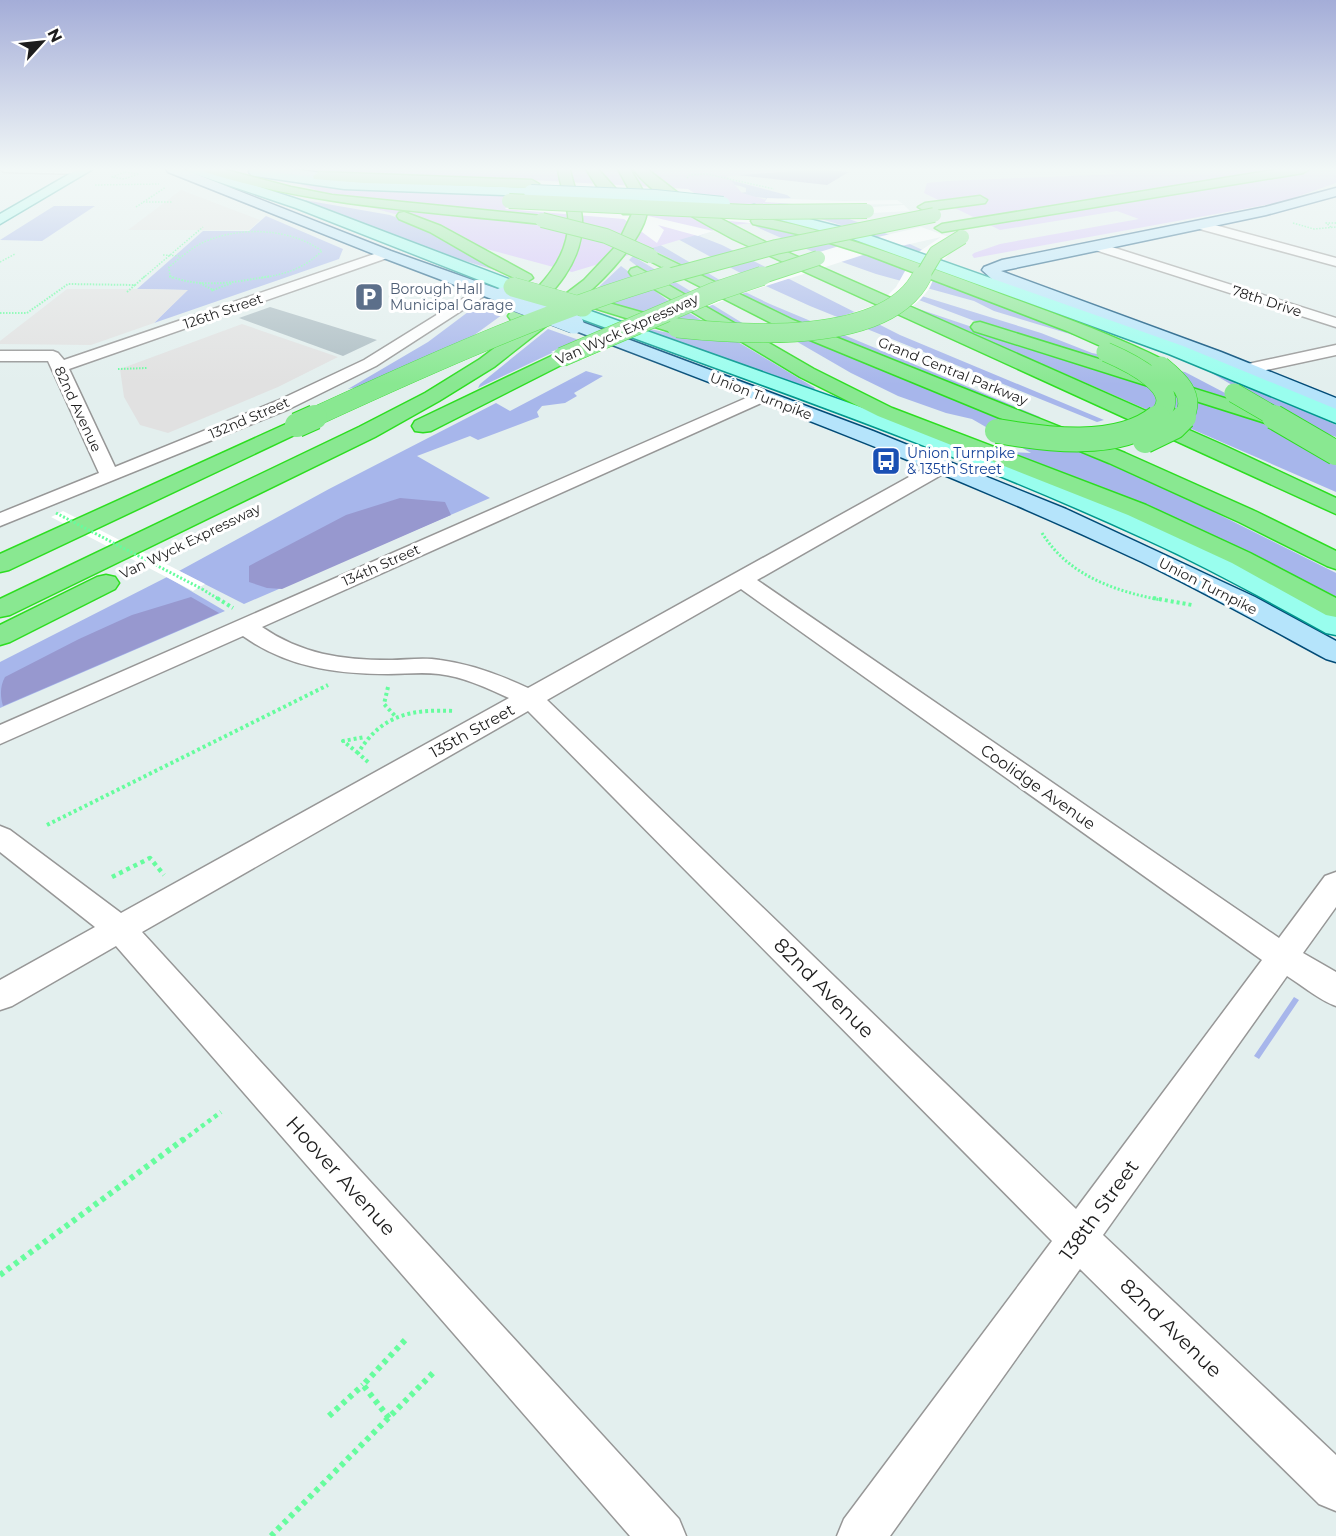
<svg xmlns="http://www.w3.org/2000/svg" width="1336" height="1536" font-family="Montserrat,sans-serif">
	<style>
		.construction { fill: #aebec4 }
		.grass { fill: #a7b6eb }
		.forest { fill: #9798cf }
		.park { fill: #d3befb }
		.parking { fill: #e1e1e1 }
		.pier { fill: #fff }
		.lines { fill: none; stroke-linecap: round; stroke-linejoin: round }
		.street-casing { stroke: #979797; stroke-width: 3 }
		.secondary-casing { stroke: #024b77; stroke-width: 3 }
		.primary-casing { stroke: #00978e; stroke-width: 3 }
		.highway-casing { stroke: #2ddd20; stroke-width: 3 }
		.path-far5 { stroke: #66fd9e; stroke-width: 1.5; stroke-dasharray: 1.5 1.5; stroke-linecap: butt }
		.path-far4 { stroke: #66fd9e; stroke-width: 2; stroke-dasharray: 1.5 1.5; stroke-linecap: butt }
		.path-far3 { stroke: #66fd9e; stroke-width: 3; stroke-dasharray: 2 2; stroke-linecap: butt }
		.path-far2 { stroke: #66fd9e; stroke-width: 4; stroke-dasharray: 3 3; stroke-linecap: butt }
		.path-far1 { stroke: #66fd9e; stroke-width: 4.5; stroke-dasharray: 4 4; stroke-linecap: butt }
		.path { stroke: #66fd9e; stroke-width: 6; stroke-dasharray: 4.5 4.5; stroke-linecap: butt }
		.street { fill: #fff; fill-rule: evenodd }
		.secondary { fill: #b5e4fb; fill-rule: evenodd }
		.primary { fill: #99feee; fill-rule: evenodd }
		.highway { fill: #89e891; fill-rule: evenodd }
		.secondary-bridge-casing { stroke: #024b77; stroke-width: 20; stroke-linecap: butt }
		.primary-bridge-casing { stroke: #00978e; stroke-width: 16; stroke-linecap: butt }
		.highway-bridge-far2-casing { stroke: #2ddd20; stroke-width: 16; stroke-linecap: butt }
		.highway-bridge-far1-casing { stroke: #2ddd20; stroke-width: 20; stroke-linecap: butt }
		.highway-bridge-casing { stroke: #2ddd20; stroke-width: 26; stroke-linecap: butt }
		.path-bridge { stroke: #66fd9e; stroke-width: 3; stroke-dasharray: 2 2; stroke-linecap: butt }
		.secondary-bridge { stroke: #b5e4fb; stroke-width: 19 }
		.primary-bridge { stroke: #99feee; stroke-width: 14 }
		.highway-bridge-far2 { stroke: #89e891; stroke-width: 14 }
		.highway-bridge-far1 { stroke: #89e891; stroke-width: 19 }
		.highway-bridge { stroke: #89e891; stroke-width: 24 }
		.labels { text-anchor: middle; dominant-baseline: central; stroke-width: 6; stroke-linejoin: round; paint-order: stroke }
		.far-service-label { font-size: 14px; fill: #4e5e75; stroke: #fff; text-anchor: start }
		.far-street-label { font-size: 14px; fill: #1d1d1d; stroke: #fff }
		.far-transit-label { font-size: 14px; fill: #164399; stroke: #fff; text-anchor: start }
		.street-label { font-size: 16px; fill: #1d1d1d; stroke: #fff }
		.near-street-label { font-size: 20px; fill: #1d1d1d; stroke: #fff }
	</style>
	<rect width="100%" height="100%" fill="#e3efee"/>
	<path class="construction" d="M 270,307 L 377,340 L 343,356 L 239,318 Z"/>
	<path class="grass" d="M 697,179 L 726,179 L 787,195 L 791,198 L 778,199 C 839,211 898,237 953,265 L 841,225 L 765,202 L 766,198 L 729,195 L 746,192 L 746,188 L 740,186 Z
		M 662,194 L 692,219 L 713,230 L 699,236 L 722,245 L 900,335 L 1104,420 L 1097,422 L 810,306 L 757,282 L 663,231 L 657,243 L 718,279 L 770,304 L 1040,417 L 1035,419 L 818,332 L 639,243 L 645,225 L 649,206 L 646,195 Z
		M 287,197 L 390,215 L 421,227 L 498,271 L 436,252 Z
		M 54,206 L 95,206 L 42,241 L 0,240 Z
		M 718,207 L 796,223 L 790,224 L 1093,341 L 994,311 L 974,301 L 876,274 L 811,251 L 761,229 Z
		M 266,216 L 343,249 L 339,259 L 154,323 L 187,290 L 137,289 L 203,231 L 249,231 Z
		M 633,256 L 762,335 L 753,335 L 642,270 L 629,260 Z
		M 621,266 L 666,299 L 815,388 L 812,391 L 627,324 L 664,332 L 705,337 L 704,324 L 623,309 L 588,297 Z
		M 899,289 L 1041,333 L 1092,353 L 1185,372 L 1227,394 L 1249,395 L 1210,372 L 1218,372 L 1336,425 L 1336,437 L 1218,396 L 980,323 L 895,291 Z
		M 480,303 L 506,312 L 418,376 L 348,389 L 428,342 Z
		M 907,305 L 1049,353 L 1245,413 L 1336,448 L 1336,492 Z
		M 548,329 L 579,340 L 478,388 L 480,384 Z
		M 803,338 L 1128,469 L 1336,573 L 1336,603 L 1030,462 L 1012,452 L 1031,453 L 972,419 L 946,413 L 898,396 L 851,373 L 794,340 Z
		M 586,371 L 603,376 L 574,393 L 577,396 L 565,403 L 542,406 L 537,412 L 539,417 L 478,440 L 470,436 L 417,456 L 490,498 L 244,604 L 179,571 L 329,489 L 496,403 L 510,411 Z
		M 167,577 L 225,611 L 0,708 L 0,662 Z
		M 1294,997 L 1299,1000 L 1259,1059 L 1254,1056 Z"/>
	<path class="forest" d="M 807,169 L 849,172 L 827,185 L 709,172 Z
		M 400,498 L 445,502 L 451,515 L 282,589 L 267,588 L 249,582 L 249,566 L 346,515 Z
		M 191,597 L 219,613 L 3,706 C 0,696 0,686 5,677 L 79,639 L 132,615 Z"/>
	<path class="park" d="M 262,169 L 825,169 L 727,176 L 742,193 L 820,215 L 726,226 L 572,272 L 464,243 L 402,216 L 333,197 Z
		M 1105,169 L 1336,169 L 1336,183 L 1282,202 L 974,258 L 972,255 L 974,253 L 1000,244 L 1139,219 L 1117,211 L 1000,230 L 924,193 L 927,183 L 947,181 L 1117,174 Z"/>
	<path class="parking" d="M 181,190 L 260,220 L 249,230 L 128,230 Z
		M 67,289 L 137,289 L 188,290 L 154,323 L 91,345 L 0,344 L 0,341 Z
		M 242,324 L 338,357 L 278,387 L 168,433 L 140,425 L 124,397 L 120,369 Z"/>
	<path class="pier" d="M 532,180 L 688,189 L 718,208 L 842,209 L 904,205 L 910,211 L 757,219 L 770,225 L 642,212 L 644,215 L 713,231 L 698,236 L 658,225 L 664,230 L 657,243 L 624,219 L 505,209 L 518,195 L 533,196 Z
		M 767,198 L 844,201 L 897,200 L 903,204 L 808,205 L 765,202 Z
		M 921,227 L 966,243 L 950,253 L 941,263 L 929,289 L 921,299 L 909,309 L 885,320 L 853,329 L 778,339 L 705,337 L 704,324 L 770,326 L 833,319 L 855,312 L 875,305 L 887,296 L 896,287 L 914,255 L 941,237 L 866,254 L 744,293 L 677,318 L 582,360 L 551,352 L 648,310 L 716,284 L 839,246 Z
		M 63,511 L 205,584 L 193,591 L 51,517 Z"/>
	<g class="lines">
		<g class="street-casing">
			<path id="street" d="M 0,169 L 87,169 L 88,171 L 83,174 L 4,172 Z
				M 1200,221 L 1336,258 L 1336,266 L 1196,228 L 1194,225 Z
				M 1096,242 L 1336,318 L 1336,327 L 1092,249 L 1090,246 L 1092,243 Z
				M 386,250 L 392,254 L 390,257 L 69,369 L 115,467 L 277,401 L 364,360 L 480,288 L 490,288 L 492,291 L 376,366 L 289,409 L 0,526 L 0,513 L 99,473 L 48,361 L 0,361 L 0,351 L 53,351 L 58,353 L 64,360 Z
				M 1336,345 L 1336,355 L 1248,374 L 1240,369 L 1248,364 Z
				M 762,391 L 770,396 L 768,400 L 262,627 C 301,654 342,660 389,660 C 406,660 423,657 440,660 C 471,664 500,675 528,688 L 936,462 L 950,462 L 952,466 L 950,470 L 757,580 L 1279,938 L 1325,876 L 1336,872 L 1336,907 L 1303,953 L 1336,972 L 1336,1006 C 1319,1000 1303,986 1287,976 L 1103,1235 L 1336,1455 L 1336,1511 L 1319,1504 L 1080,1269 L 890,1536 L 837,1536 L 844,1519 L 1052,1241 L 528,711 L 142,932 L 679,1519 L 686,1536 L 630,1536 L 116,946 L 12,1006 L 0,1010 L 0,980 L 95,927 L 0,852 L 0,826 L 10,830 L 121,913 L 509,698 C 487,688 464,677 439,674 C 422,672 405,674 388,674 C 335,674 287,667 243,636 L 0,744 L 0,725 ZM 741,589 L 1262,960 L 1076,1209 L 547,700 Z"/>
		</g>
		<g class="secondary-casing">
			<path id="secondary" d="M 166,169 L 183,169 L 391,251 L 509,293 L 511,297 L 503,302 L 497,301 L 381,257 L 168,172 Z
				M 258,169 C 275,169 321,168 333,179 L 327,183 L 264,173 Z
				M 1336,188 L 1336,196 L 1266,215 L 1001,271 L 1221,352 L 1336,398 L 1336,411 L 1207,360 L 994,281 L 982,270 L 984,267 L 1002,260 L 1265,207 Z
				M 574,319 L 873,431 L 1066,509 L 1255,597 L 1336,641 L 1336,662 L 1326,659 C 1265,626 1204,592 1142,562 C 955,474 761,402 568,328 L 565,324 L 568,320 Z"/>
		</g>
		<g class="primary-casing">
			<path id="primary" d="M 78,169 L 93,169 L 0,224 L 0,214 Z
				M 187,169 L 205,169 L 306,202 L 519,283 L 521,287 L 513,292 L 507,291 L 296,208 L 189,172 Z
				M 251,169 L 344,181 L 531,188 L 538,192 L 531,196 L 344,189 L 255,176 L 251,175 L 249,172 Z
				M 754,205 L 860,232 L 1183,346 L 1336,409 L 1336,423 L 1169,354 L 850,238 L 749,212 L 747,209 L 749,206 Z
				M 585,309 L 880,414 L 1070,488 L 1164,529 L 1256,573 L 1336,616 L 1336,635 L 1326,633 C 1266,600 1207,567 1145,539 C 961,454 769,388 579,318 L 576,314 L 579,310 Z"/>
		</g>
		<g class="highway-casing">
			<path id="highway" d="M 203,169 L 222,169 L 291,187 L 332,195 L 542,216 L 549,220 L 542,224 C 427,211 316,207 205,172 Z
				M 558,169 L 570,169 C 573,186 581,202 582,219 C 584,262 553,294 523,320 L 511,320 L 508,316 L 511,312 C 540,288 572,257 568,215 C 566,199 560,185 558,169 Z
				M 586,169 L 598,169 L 634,209 L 631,193 L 618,169 L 630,169 C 637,181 646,192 647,207 C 649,233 604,280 584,296 L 683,324 L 686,328 L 683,332 L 671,332 L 581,304 L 579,300 L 494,367 L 439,401 L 375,437 L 10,615 L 0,617 L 0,599 L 359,427 L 425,393 L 480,359 L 584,280 L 617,245 L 632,214 L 623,214 L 596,185 Z
				M 633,169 L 647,169 L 691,203 L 771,245 L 1223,445 L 1336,498 L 1336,514 L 733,239 C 699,220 657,200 633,169 Z
				M 1280,169 L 1309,169 L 1303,173 L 942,232 L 935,228 L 942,224 Z
				M 319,172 L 532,180 L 539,184 L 532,188 L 364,183 L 314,179 L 313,176 Z
				M 980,196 L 987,200 L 985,203 L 925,211 L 918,207 L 925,203 Z
				M 404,212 L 441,226 L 531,275 L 533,278 L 525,283 L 489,266 L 430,232 L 399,219 L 397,216 L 399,213 Z
				M 758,217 C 838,232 912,261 988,289 C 1048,312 1108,332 1166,361 L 1169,365 L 1166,369 L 1152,369 L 1067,331 L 868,255 L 811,237 L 753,224 L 751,221 L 753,218 Z
				M 651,251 L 793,320 L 1125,453 L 1257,512 L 1336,551 L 1336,569 L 1327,566 L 1239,522 L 1109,463 L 781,328 L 646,259 L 643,256 L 646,253 Z
				M 637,267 L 814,369 L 892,408 L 1146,505 L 1250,553 L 1336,598 L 1336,617 L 1326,615 L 1232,563 L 1128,515 L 878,416 L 800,377 L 631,275 L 629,272 L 631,269 Z
				M 980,322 L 1292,419 L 1296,423 L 1292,427 L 1285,429 L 1278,427 L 974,331 L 971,327 L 974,323 Z
				M 562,351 L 569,353 L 571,357 L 569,361 L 431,431 L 423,432 L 415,431 L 412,426 L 415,421 Z
				M 297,419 L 305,420 L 308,425 L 305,430 L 9,570 L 0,572 L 0,554 Z
				M 106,575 L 115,577 L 119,583 L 115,589 L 10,642 L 0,645 L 0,625 L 97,577 Z"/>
		</g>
		<path class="path-far5" d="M 125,172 L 139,174 L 124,179 L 112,177 Z
			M 687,178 L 689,175 L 707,174 L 774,189
			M 95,185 L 159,184
			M 143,202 L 172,202
			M 136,207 L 166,187
			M 1293,223 L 1314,229 L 1336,227
			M 1331,227 L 1326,223 L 1336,223
			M 163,255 L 181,256
			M 0,262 L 15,254
			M 143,278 L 203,227
			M 173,278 L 170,277 L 169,267 C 180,258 191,248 204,242 C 240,226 290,228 322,251 C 303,269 286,274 261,278"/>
		<path class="path-far4" d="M 170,276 C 201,289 237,282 270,276
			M 200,283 L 213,290 L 211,291
			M 213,290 L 232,283
			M 127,292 L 135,285
			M 0,313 L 27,313 L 68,284 L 135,285 L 145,276
			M 118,369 L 147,368"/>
		<path class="path-far3" d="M 1042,533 C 1068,575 1114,591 1161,600
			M 202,589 L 220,600"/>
		<path class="path-far2" d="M 217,598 L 233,608
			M 1153,598 L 1192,605
			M 388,687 L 384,704 L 396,717
			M 358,753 L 343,741 L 365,737
			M 368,762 L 358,753 C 382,714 412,709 455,711
			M 47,825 L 328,685"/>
		<path class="path-far1" d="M 112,877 L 150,858 L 164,875
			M 182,1141 L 221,1112"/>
		<path class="path" d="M 0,1275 L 184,1139
			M 329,1416 L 363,1385
			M 389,1418 L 363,1385 L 407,1338
			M 271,1536 L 435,1371"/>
		<use href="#street" class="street"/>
		<use href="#secondary" class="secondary"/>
		<use href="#primary" class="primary"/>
		<use href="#highway" class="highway"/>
		<g class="secondary-bridge-casing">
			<path id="secondary-bridge" d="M 503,297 L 574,324"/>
		</g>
		<g class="primary-bridge-casing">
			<path id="primary-bridge" d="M 531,192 L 655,197 L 723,204"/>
		</g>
		<g class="highway-bridge-far2-casing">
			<path id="highway-bridge-far2" d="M 509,201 L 748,212 L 867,211
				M 542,220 L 606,236 L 651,256
				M 661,278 L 776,247 L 934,215
				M 757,278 L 818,258
				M 921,278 L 936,253 L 962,237"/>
		</g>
		<g class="highway-bridge-far1-casing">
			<path id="highway-bridge-far1" d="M 513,287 L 583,307
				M 677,328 C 742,335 887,346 922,276
				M 1106,352 C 1127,361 1190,390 1156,418
				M 562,357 L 714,292 L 762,276
				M 1161,366 C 1178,380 1196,395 1184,418
				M 1234,393 L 1277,418
				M 312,418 C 427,365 544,312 666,276"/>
		</g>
		<g class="highway-bridge-casing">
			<path id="highway-bridge" d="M 1274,417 L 1336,453
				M 297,425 L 315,417
				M 997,431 C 1044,439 1118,450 1158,417
				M 1145,441 L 1174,427 L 1184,417"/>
		</g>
		<path class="path-bridge" d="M 56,513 L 202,589"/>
		<use href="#secondary-bridge" class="secondary-bridge"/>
		<use href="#primary-bridge" class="primary-bridge"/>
		<use href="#highway-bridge-far2" class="highway-bridge-far2"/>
		<use href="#highway-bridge-far1" class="highway-bridge-far1"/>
		<use href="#highway-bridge" class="highway-bridge"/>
	</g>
	<linearGradient id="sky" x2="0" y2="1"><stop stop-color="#a4add8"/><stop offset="0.44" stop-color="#f2f8f7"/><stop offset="1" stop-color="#f2f8f7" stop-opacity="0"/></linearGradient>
	<rect width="1336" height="384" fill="url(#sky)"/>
	<defs>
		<g id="parking-square" transform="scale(1.5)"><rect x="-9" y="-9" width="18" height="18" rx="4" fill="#5c6f8a" stroke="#fff"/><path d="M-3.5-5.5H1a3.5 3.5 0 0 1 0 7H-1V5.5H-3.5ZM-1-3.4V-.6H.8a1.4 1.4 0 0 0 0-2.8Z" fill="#fff"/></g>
		<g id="bus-square" transform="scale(1.5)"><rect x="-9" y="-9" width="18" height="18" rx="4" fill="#1a4fb4" stroke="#fff"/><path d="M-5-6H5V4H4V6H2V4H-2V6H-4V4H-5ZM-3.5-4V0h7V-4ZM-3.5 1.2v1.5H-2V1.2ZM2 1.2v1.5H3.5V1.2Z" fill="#fff"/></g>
	</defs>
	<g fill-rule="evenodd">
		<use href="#parking-square" x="369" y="297"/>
		<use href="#bus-square" x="886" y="461"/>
	</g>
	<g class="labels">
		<g class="far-service-label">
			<text x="390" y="289">Borough Hall<tspan x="390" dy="16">Municipal Garage</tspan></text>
		</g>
		<g class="far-street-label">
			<text transform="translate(1267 301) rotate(18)">78th Drive</text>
			<text transform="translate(223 311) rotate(-19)">126th Street</text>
			<text transform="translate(627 329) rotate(-24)">Van Wyck Expressway</text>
			<text transform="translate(953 371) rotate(22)">Grand Central Parkway</text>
			<text transform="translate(761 396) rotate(21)">Union Turnpike</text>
			<text transform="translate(78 409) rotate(65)">82nd Avenue</text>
			<text transform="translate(249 418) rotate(-23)">132nd Street</text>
			<text transform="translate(190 541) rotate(-26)">Van Wyck Expressway</text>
			<text transform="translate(381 565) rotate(-24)">134th Street</text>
			<text transform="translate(1208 586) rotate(27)">Union Turnpike</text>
		</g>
		<g class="far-transit-label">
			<text x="907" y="453">Union Turnpike<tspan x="907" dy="16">&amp; 135th Street</tspan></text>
		</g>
		<g class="street-label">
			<text transform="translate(472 731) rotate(-29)">135th Street</text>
			<text transform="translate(1038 787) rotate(35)">Coolidge Avenue</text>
		</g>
		<g class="near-street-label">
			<text transform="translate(824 988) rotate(45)">82nd Avenue</text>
			<text transform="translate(341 1176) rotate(48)">Hoover Avenue</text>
			<text transform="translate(1099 1210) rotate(-54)">138th Street</text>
			<text transform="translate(1171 1328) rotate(44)">82nd Avenue</text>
		</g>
	</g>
	<g transform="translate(42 42) rotate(63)" stroke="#ffffff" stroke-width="4.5" paint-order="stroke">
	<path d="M0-4.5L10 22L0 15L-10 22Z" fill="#1d1d1d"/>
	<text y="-9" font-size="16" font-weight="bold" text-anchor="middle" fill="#1d1d1d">N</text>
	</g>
</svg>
